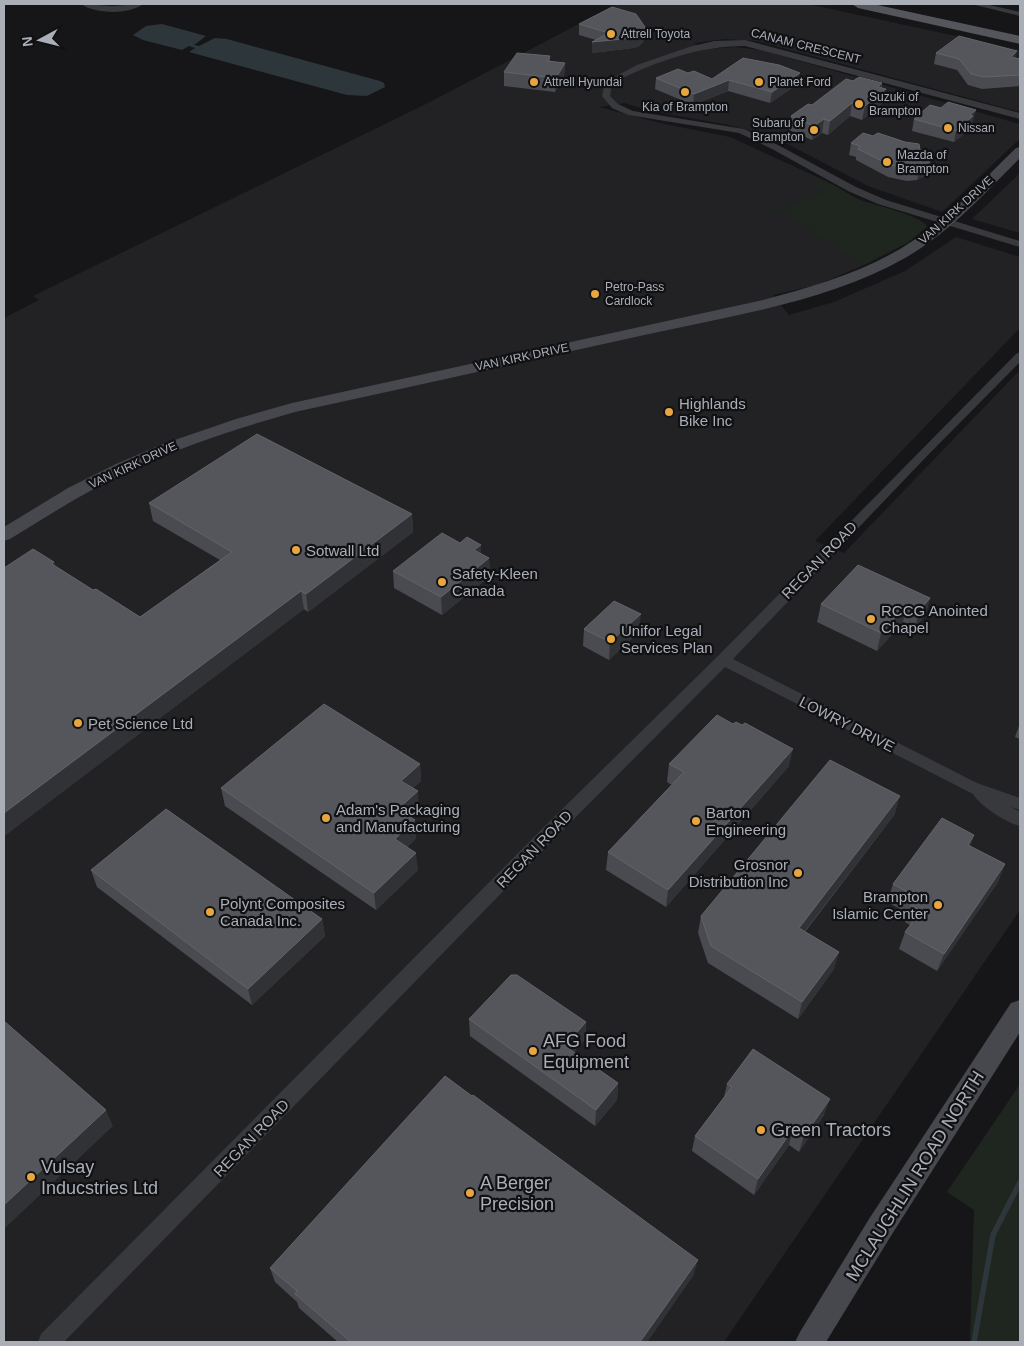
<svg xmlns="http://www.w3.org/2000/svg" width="1024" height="1346" font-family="Helvetica,sans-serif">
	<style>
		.built { fill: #222225 }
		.green { fill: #1e261f }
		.water { fill: #2d363b }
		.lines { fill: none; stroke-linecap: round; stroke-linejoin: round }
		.stream { stroke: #2d363b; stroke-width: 5.5 }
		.street { fill: #37393d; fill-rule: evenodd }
		.secondary { fill: #46484d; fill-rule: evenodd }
		.primary { fill: #54565c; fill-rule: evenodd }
		.wall { fill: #4a4b50 }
		.shaded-wall { fill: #313235 }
		.building { fill: #54565b; stroke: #626469 }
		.poi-dot { fill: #e7a63f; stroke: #111113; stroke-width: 2 }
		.labels { text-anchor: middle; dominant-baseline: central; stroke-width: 4.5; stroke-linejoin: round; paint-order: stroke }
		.far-poi-label { font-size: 12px; fill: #a9aeb7; stroke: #111113; text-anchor: start }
		.far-street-label { font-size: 12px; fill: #a9aeb7; stroke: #111113 }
		.poi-label { font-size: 15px; fill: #a9aeb7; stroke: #111113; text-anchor: start }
		.street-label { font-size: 15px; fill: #a9aeb7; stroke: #111113 }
		.near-poi-label { font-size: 18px; fill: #a9aeb7; stroke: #111113; text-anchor: start }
		.near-street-label { font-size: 18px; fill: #a9aeb7; stroke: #111113 }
	</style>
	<rect width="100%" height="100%" fill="#161618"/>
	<path class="built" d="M 617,4 L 808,4 L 1020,50 L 1020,112 L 756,41 L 725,39 L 694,43 L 706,49 L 735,47 L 761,50 L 1020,124 L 1020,139 L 942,212 L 868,186 L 776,138 L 729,125 L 651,111 L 624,103 L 599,107 L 660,123 L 730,137 L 826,181 L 857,199 L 919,220 L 926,224 L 927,227 L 907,243 L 864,265 L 817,285 L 773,295 L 789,315 L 834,302 L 905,271 L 956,237 L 1020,257 L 1020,328 L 815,541 L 844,553 L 1020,370 L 1020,910 L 724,1342 L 4,1342 L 4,318 L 39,300 L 33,296 L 428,103 Z
		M 1020,173 L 1020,233 L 972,219 Z"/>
	<path class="green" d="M 818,181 C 834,181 848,196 863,201 C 878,206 920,215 927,227 L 907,243 L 864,265 L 784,213 L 778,215 L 773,211 L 827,192 L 813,183 Z
		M 1020,1084 L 1020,1342 L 970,1342 L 974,1210 L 947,1192 Z"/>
	<path class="water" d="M 162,24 L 206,36 L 194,45 L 199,46 L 215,38 L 227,39 L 380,81 L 384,83 L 385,87 L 367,96 L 347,95 L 189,52 L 195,48 L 189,46 L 182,50 L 143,40 L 133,35 L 146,26 Z"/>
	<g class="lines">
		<path class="stream" d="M 974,1342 L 993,1235 L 1020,1182"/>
		<path class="street" d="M 81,4 L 112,6 L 143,4 C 129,15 95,14 81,4 Z
			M 971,4 L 985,4 L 1020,12 L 1020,16 Z
			M 745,40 L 1020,113 L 1020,119 L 745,46 C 700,46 657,61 617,81 L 612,85 L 610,96 L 618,104 L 633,111 L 744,129 L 778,145 L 856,187 L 886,200 L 1020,241 L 1020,247 L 878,204 L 848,191 L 772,149 L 739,133 L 628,115 L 612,108 L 602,96 L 605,82 L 637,65 L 689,47 L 714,41 Z
			M 1020,352 L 1020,362 L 928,455 L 733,659 L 977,783 L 1020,798 L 1020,810 L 1011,807 L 1020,812 L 1020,826 C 1007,823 980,806 973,794 L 725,667 L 557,836 L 64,1342 L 38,1342 L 41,1334 L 545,826 L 718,656 L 1016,354 Z"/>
		<path class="secondary" d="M 1020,147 L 1020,158 C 984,194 949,233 905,258 C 827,302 734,315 649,334 C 531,360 413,386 295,412 C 238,428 183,446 129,471 C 88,490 49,515 10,539 L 4,541 L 4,527 L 68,488 L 116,464 L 163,444 L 236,419 L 292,403 L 763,300 C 815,286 869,271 914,240 C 952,214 983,180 1016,148 Z
			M 1020,1000 L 1020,1032 L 889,1239 L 826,1342 L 795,1342 L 800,1332 L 869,1219 L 1011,1003 Z"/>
		<path class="primary" d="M 852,4 L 873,4 L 1020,36 L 1020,44 L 858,8 Z"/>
	</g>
	<path class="wall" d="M 579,24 L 644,41 L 639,46 L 633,48 L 592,53 L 596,40 L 579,35 Z
		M 936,53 L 1016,58 L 1020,59 L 1020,86 L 982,89 L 968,85 L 957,70 L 934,64 Z
		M 550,56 L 550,61 L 565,63 L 564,77 L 555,92 L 504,86 L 504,72 Z
		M 688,73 L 712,79 L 798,84 L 770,103 L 728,91 L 693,105 L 655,89 L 656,78 Z
		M 853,81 L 882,83 L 882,88 L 884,102 L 862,120 L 850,116 L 828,135 L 822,133 L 812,140 L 789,130 L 791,116 L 812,105 Z
		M 914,119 L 973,121 L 972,123 L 971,128 L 954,142 L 912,131 Z
		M 851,143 L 920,150 L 928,174 L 917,180 L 907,181 L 888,177 L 856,160 L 856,157 L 849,155 Z
		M 149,503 L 412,514 L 413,532 L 308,612 L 304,609 L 4,836 L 54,562 L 55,566 L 93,590 L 140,617 L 220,560 L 153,521 Z
		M 481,554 L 489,558 L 490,576 L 442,615 L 394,588 L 393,571 Z
		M 930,598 L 925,616 L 915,627 L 903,622 L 877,651 L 817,622 L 821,604 Z
		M 584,629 L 639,632 L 609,660 L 583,646 Z
		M 1020,723 L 1020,739 L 1015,737 Z
		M 733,724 L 742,725 L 789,766 L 666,907 L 606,870 L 608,852 L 672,785 L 667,782 L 669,764 Z
		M 420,764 L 421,781 L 413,788 L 419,809 L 410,817 L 415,820 L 416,838 L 407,847 L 418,870 L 376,910 L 225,806 L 221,788 Z
		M 895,814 L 805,932 L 834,969 L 798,1019 L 708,963 L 698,933 L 701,916 Z
		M 974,835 L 970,846 L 1005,864 L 998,882 L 937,971 L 899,949 L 905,932 L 910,925 L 905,922 L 908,913 L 887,902 L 893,884 Z
		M 91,870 L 322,919 L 325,936 L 252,1005 L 97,887 Z
		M 469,1019 L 586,1022 L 585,1039 L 574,1052 L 618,1083 L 617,1100 L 595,1126 L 470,1036 Z
		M 727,1084 L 824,1115 L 799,1152 L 789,1145 L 754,1195 L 692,1151 L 695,1136 L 724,1097 Z
		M 472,1096 L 694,1274 L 647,1342 L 338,1342 L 299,1308 L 297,1302 L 275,1282 L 270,1268 Z"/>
	<path class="shaded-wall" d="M 645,27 L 644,41 L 639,46 L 633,48 L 592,53 L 592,42 Z
		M 1017,51 L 1014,62 L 1011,57 Z
		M 565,63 L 564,77 L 555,92 L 556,78 Z
		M 800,73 L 798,84 L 770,103 L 772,92 Z
		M 729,80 L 728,91 L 693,105 L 694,94 Z
		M 882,83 L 880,94 L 886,89 L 884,102 L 862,120 L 865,106 L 878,87 Z
		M 852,103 L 850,116 L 828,135 L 830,121 Z
		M 976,110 L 973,121 L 972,123 L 971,128 L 954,142 L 956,131 L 970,115 Z
		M 824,119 L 822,133 L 812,140 L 814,126 Z
		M 930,162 L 928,174 L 917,180 L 920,168 Z
		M 412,514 L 413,532 L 308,612 L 306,594 Z
		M 481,545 L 481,563 L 474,550 Z
		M 489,558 L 490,576 L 442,615 L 441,597 Z
		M 301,591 L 304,609 L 4,836 L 4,813 Z
		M 930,598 L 925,616 L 915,627 L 920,610 Z
		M 907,604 L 903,622 L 877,651 L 881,633 Z
		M 641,614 L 639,632 L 609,660 L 610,642 Z
		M 793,749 L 789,766 L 666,907 L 668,890 Z
		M 420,764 L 421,781 L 402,798 L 401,781 Z
		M 418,791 L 419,809 L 400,827 L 398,809 Z
		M 900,796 L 895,814 L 794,945 L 799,928 Z
		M 415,820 L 416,838 L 397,857 L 395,839 Z
		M 974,835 L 968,853 L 968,845 Z
		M 416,853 L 418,870 L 376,910 L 374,893 Z
		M 1005,864 L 998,882 L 937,971 L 944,954 Z
		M 322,919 L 325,936 L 252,1005 L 248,989 Z
		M 839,952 L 834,969 L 798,1019 L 802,1002 Z
		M 586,1022 L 585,1039 L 565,1063 L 565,1046 Z
		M 618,1083 L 617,1100 L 595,1126 L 596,1110 Z
		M 830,1099 L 824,1115 L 799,1152 L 804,1136 Z
		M 106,1110 L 113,1126 L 4,1229 L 4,1205 Z
		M 793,1129 L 789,1145 L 754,1195 L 758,1179 Z
		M 698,1260 L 694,1274 L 647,1342 L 640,1342 Z"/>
	<path class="building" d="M 612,7 L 636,14 L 645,27 L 644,31 L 640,35 L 633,38 L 592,42 L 609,33 L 579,24 Z
		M 959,36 L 1017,51 L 1011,57 L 1020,59 L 1020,75 L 984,77 L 971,74 L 959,59 L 936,53 Z
		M 517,53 L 550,56 L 547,61 L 565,63 L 556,78 L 504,72 Z
		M 743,58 L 779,65 L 800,73 L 772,92 L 729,80 L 694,94 L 656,78 L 678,69 L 688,73 L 694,71 L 712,79 Z
		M 859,77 L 882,83 L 878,87 L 886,89 L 865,106 L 852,103 L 830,121 L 824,119 L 814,126 L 791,116 L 808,104 L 812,105 L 846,79 L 853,81 Z
		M 948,102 L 976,110 L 970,115 L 973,116 L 956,131 L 914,119 L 930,105 L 941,108 Z
		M 863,133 L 873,136 L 878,133 L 905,142 L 919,144 L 920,150 L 930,162 L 920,168 L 910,169 L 890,165 L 858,149 L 860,146 L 851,143 Z
		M 257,434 L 412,514 L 306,594 L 301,591 L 4,813 L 4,568 L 33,549 L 54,562 L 52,564 L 93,590 L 96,589 L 140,617 L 232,552 L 149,503 Z
		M 442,533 L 460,543 L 467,537 L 481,545 L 474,550 L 489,558 L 441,597 L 393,571 Z
		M 858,565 L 930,598 L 920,610 L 907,604 L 881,633 L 821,604 Z
		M 614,601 L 641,614 L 610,642 L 584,629 Z
		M 324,704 L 420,764 L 401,781 L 418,791 L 398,809 L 415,820 L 395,839 L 416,853 L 374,893 L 221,788 Z
		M 717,715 L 733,724 L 736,722 L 742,725 L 745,723 L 793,749 L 668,890 L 608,852 L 684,772 L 669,764 Z
		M 830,760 L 900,796 L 799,928 L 839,952 L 802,1002 L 711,946 L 701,916 Z
		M 166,809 L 322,919 L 248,989 L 91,870 Z
		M 942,818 L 974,835 L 968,845 L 1005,864 L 944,954 L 905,932 L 921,911 L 910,905 L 916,897 L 893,884 Z
		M 511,975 L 517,975 L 586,1022 L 565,1046 L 618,1083 L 596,1110 L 469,1019 Z
		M 4,1021 L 106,1110 L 4,1205 Z
		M 753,1049 L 830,1099 L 804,1136 L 793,1129 L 758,1179 L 695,1136 L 732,1087 L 727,1084 Z
		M 445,1076 L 472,1096 L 473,1095 L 698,1260 L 640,1342 L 351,1342 L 295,1294 L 297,1291 L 270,1268 Z"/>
	<g class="poi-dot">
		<circle cx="611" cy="34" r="5"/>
		<circle cx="534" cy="82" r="5"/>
		<circle cx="759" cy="82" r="5"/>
		<circle cx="685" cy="92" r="5"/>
		<circle cx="859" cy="104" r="5"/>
		<circle cx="948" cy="128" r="5"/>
		<circle cx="814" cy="130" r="5"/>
		<circle cx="887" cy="162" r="5"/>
		<circle cx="595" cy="294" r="5"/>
		<circle cx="669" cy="412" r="5"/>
		<circle cx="296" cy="550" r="5"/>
		<circle cx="442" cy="582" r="5"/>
		<circle cx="871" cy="619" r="5"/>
		<circle cx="611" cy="639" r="5"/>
		<circle cx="78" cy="723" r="5"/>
		<circle cx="326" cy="818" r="5"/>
		<circle cx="696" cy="821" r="5"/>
		<circle cx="798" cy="873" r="5"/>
		<circle cx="938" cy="905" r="5"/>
		<circle cx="210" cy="912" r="5"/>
		<circle cx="533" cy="1051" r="5"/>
		<circle cx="761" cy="1130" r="5"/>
		<circle cx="31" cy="1177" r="5"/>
		<circle cx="470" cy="1193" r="5"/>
	</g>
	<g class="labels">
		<g class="far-poi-label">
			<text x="621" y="34">Attrell Toyota</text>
			<text x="544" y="82">Attrell Hyundai</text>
			<text x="769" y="82">Planet Ford</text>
			<text x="869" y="97">Suzuki of<tspan x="869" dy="14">Brampton</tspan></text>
			<text x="685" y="107" text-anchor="middle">Kia of Brampton</text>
			<text x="804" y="123" text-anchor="end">Subaru of<tspan x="804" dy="14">Brampton</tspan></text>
			<text x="958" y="128">Nissan</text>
			<text x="897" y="155">Mazda of<tspan x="897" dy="14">Brampton</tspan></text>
			<text x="605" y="287">Petro-Pass<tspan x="605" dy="14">Cardlock</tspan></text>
		</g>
		<g class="far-street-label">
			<text transform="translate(806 46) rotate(14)">CANAM CRESCENT</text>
			<text transform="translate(956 210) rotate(-42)">VAN KIRK DRIVE</text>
			<text transform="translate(522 357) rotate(-12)">VAN KIRK DRIVE</text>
			<text transform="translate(133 465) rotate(-25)">VAN KIRK DRIVE</text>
		</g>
		<g class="poi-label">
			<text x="679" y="403">Highlands<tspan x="679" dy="17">Bike Inc</tspan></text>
			<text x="306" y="550">Sotwall Ltd</text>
			<text x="452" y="573">Safety-Kleen<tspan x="452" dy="17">Canada</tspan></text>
			<text x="881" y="610">RCCG Anointed<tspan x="881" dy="17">Chapel</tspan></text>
			<text x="621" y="630">Unifor Legal<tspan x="621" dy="17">Services Plan</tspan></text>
			<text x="88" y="723">Pet Science Ltd</text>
			<text x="336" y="809">Adam's Packaging<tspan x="336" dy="17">and Manufacturing</tspan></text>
			<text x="706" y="812">Barton<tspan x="706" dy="17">Engineering</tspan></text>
			<text x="788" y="864" text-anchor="end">Grosnor<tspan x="788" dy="17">Distribution Inc</tspan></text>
			<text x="928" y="896" text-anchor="end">Brampton<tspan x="928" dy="17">Islamic Center</tspan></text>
			<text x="220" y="903">Polynt Composites<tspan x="220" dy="17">Canada Inc.</tspan></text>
		</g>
		<g class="street-label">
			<text transform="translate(819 560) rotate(-46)">REGAN ROAD</text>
			<text transform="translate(847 724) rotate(27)">LOWRY DRIVE</text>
			<text transform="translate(534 849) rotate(-46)">REGAN ROAD</text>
			<text transform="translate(251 1138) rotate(-46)">REGAN ROAD</text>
		</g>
		<g class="near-poi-label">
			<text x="543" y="1041">AFG Food<tspan x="543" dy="21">Equipment</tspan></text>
			<text x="771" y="1130">Green Tractors</text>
			<text x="41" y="1167">Vulsay<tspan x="41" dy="21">Inducstries Ltd</tspan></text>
			<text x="480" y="1183">A Berger<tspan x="480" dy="21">Precision</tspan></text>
		</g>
		<g class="near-street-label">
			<text transform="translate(915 1176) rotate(-58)">MCLAUGHLIN ROAD NORTH</text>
		</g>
	</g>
	<rect width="1024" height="1346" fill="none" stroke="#a9aeb7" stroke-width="10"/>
	<g transform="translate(40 40) rotate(263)" stroke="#111113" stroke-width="4" paint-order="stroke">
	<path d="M0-4L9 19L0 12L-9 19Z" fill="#a9aeb7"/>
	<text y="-8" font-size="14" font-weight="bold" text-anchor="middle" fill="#a9aeb7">N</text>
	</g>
</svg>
